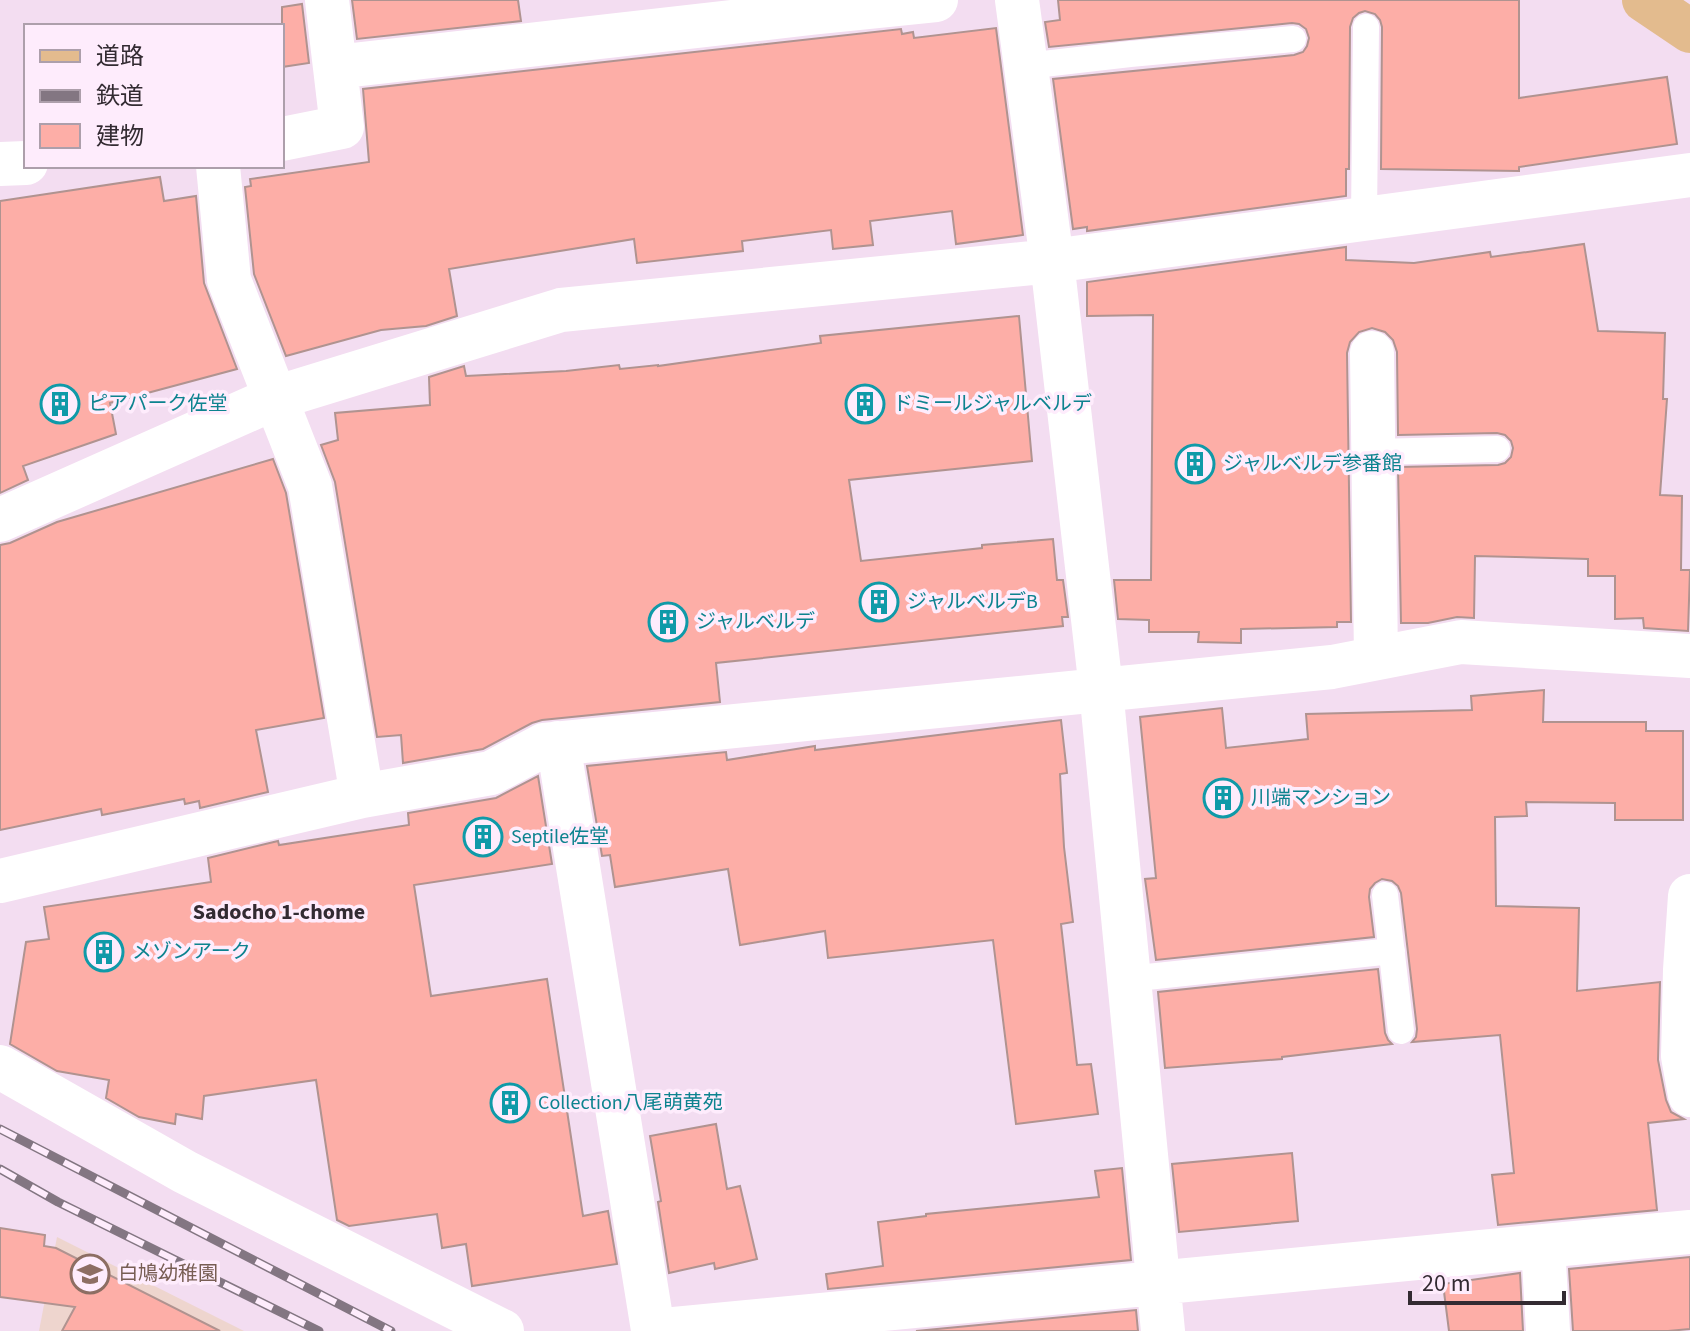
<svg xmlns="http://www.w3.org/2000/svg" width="1690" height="1331" font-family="'Source Sans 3','Noto Sans JP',sans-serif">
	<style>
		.education { fill: #eed5ce }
		.building { fill: #fdaea7; stroke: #b09390; stroke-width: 2 }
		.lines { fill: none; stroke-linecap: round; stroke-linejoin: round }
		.lane { stroke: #fff; stroke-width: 26 }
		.street { stroke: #fff; stroke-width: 44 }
		.primary { stroke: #e3bb8e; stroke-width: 44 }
		.rail-casing { stroke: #837682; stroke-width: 9 }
		.rail { stroke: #feecfc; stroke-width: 6; stroke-dasharray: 18; stroke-linecap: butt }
		.labels { text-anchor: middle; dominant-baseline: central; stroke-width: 7; stroke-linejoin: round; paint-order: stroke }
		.culture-label { font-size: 20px; fill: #0d838f; stroke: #feecfc; text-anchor: start }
		.education-label { font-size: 20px; fill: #785e54; stroke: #feecfc; text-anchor: start }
		.neighbourhood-label { font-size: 22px; font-weight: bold; fill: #332b32; stroke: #feecfc }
	</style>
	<rect width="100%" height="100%" fill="#f3ddf1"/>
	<path class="education" d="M 57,1237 L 244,1331 L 39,1331 Z"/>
	<path class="building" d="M 352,0 L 518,0 L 521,21 L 357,39 Z
		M 1058,0 L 1519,0 L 1519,98 L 1667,77 L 1677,144 L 1519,167 L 1519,171 L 1381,169 L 1382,27 L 1380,20 L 1375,14 L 1365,11 L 1359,13 L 1353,18 L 1350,27 L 1349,169 L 1346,169 L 1346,196 L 1087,231 L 1087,227 L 1073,229 L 1053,79 L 1294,55 L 1303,52 L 1307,46 L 1309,38 L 1306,29 L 1299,24 L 1292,23 L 1049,47 L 1045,22 L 1060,20 Z
		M 302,4 L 309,63 L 282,67 L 282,7 Z
		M 996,28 L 1023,235 L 956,244 L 952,211 L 870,221 L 873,245 L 833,249 L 831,230 L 742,241 L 743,251 L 637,263 L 634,239 L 449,269 L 457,316 L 426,326 L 381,330 L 286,356 L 254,274 L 245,187 L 251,186 L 250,179 L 369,162 L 363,89 L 901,29 L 902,34 L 913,32 L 914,38 Z
		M 160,177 L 164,201 L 196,196 L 204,283 L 237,369 L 110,403 L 116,434 L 23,466 L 28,480 L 0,493 L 0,201 Z
		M 1584,244 L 1598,331 L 1665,333 L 1663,399 L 1667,399 L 1660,495 L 1682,496 L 1681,570 L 1690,570 L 1688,631 L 1644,628 L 1643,618 L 1615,619 L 1615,576 L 1588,576 L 1588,559 L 1475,556 L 1474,618 L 1457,617 L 1428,623 L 1401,623 L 1398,467 L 1498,465 L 1505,463 L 1511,457 L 1513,448 L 1511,441 L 1505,435 L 1497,433 L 1398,435 L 1397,352 L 1393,340 L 1385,332 L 1372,328 L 1359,332 L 1350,342 L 1347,353 L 1351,622 L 1337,622 L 1337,627 L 1241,629 L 1241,643 L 1198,642 L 1199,632 L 1149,632 L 1149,620 L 1118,619 L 1114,580 L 1151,580 L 1153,315 L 1087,316 L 1087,282 L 1346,247 L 1346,260 L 1414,263 L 1490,252 L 1491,257 Z
		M 1019,316 L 1032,461 L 849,480 L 861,561 L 982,548 L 982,545 L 1053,539 L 1057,580 L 1063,580 L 1068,617 L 1062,617 L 1063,626 L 716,663 L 720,702 L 542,720 L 532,723 L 483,749 L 403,763 L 401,735 L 377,737 L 335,482 L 321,445 L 338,440 L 335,413 L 430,405 L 429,377 L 464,366 L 466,376 L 566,371 L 619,365 L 620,369 L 658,365 L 658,366 L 821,343 L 820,336 Z
		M 273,459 L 286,493 L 324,718 L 256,730 L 268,792 L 200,808 L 199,801 L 185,804 L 184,799 L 102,815 L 101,809 L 0,830 L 0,545 L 10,543 L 57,522 Z
		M 1544,690 L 1543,722 L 1646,722 L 1646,731 L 1683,731 L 1683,820 L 1615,820 L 1615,803 L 1526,802 L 1527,816 L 1495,817 L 1496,906 L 1579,908 L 1577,991 L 1660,982 L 1658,1060 L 1666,1100 L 1671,1112 L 1684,1119 L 1648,1123 L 1657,1210 L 1498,1225 L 1492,1175 L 1514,1173 L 1500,1035 L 1412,1042 L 1416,1037 L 1417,1029 L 1401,893 L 1398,886 L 1392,881 L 1382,879 L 1375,883 L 1370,889 L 1369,897 L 1374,937 L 1156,960 L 1145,879 L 1156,878 L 1140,717 L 1222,708 L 1226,748 L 1308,739 L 1306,714 L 1472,710 L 1471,696 Z
		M 1061,720 L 1067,773 L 1060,774 L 1064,847 L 1073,922 L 1061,924 L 1077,1065 L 1091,1064 L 1098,1114 L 1016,1124 L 993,940 L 828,958 L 825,931 L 740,945 L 728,869 L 615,887 L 610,855 L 602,856 L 587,766 L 726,752 L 727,760 L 815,746 L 815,750 Z
		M 538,776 L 552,864 L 414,885 L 431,996 L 547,979 L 583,1216 L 608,1211 L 617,1264 L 472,1286 L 466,1244 L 442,1248 L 437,1214 L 349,1226 L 337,1220 L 316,1080 L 204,1096 L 202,1119 L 176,1114 L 175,1124 L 139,1117 L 106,1098 L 109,1080 L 57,1071 L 10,1044 L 26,942 L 49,939 L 44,907 L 211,882 L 208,858 L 278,841 L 279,845 L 409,825 L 408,813 L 496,798 Z
		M 1378,969 L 1385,1033 L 1388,1040 L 1392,1044 L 1282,1057 L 1282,1059 L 1165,1068 L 1158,992 Z
		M 716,1124 L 727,1189 L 740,1186 L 757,1259 L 715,1269 L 714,1263 L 669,1273 L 658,1202 L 661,1201 L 650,1136 Z
		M 1292,1153 L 1298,1221 L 1179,1232 L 1172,1164 Z
		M 1122,1168 L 1131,1260 L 828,1289 L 826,1274 L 883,1266 L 878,1222 L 926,1216 L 926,1214 L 1099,1197 L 1095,1171 Z
		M 0,1228 L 45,1235 L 44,1246 L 56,1248 L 220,1331 L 62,1331 L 75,1307 L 0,1297 Z
		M 1690,1257 L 1690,1329 L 1668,1331 L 1573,1331 L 1569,1269 Z
		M 1520,1273 L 1523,1331 L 1449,1331 L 1443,1284 Z
		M 1136,1310 L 1138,1331 L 916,1331 Z"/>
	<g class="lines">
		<path class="lane" d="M 1026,66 L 1130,54 L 1293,39
			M 1364,218 L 1366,27
			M 1373,452 L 1497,449
			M 1385,895 L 1401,1031
			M 1128,979 L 1392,951"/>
		<path class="street" d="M 1017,0 L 1052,261 L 1101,689 L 1163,1331
			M 335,67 L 811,13 L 936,0
			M 282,139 L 342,127 L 327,0
			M 0,164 L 26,163
			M 218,166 L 229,280 L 310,486 L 362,796
			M 1372,353 L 1376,658
			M 0,520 L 275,398 L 561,310 L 1052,261 L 1690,175
			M 558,743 L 653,1330
			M 0,881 L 362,796 L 491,773 L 544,745 L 1332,667 L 1461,642 L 1690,656
			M 1690,896 L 1685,970 L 1683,1056 L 1690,1095
			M 0,1067 L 185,1172 L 502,1331
			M 1543,1246 L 1548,1331
			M 653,1331 L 1690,1232"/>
		<path class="primary" d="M 1644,0 L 1690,31"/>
		<g class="rail-casing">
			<path id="rail" d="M 0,1129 L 391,1331
				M 0,1169 L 58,1202 L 319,1331"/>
		</g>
		<use href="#rail" class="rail"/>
	</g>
	<defs>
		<g id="building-ring" transform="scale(2)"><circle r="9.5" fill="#feecfc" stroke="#0f9aa8" stroke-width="1.5"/><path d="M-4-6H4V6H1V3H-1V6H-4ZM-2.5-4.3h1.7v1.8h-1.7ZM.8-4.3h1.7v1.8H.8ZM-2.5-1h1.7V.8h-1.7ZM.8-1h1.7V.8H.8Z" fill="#0f9aa8"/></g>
		<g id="school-ring" transform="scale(2)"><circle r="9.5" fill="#feecfc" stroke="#8d6e63" stroke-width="1.5"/><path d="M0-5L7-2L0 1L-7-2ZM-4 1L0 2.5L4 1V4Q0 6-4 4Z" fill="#8d6e63"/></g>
	</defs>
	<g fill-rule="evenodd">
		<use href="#building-ring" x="60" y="404"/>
		<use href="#building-ring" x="865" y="404"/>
		<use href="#building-ring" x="1195" y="464"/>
		<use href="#building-ring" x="879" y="602"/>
		<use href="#building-ring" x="668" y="622"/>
		<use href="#building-ring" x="1223" y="798"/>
		<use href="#building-ring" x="483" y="837"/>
		<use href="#building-ring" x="104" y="952"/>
		<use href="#building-ring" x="510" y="1103"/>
		<use href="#school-ring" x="90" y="1274"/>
	</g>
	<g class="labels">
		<g class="culture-label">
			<text x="88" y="404">ピアパーク佐堂</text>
			<text x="893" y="404">ドミールジャルベルデ</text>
			<text x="1223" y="464">ジャルベルデ参番館</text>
			<text x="907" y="602">ジャルベルデB</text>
			<text x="696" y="622">ジャルベルデ</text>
			<text x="1251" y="798">川端マンション</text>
			<text x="511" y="837">Septile佐堂</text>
			<text x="132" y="952">メゾンアーク</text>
			<text x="538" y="1103">Collection八尾萌黄苑</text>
		</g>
		<g class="education-label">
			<text x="118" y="1274">白鳩幼稚園</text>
		</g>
		<g class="neighbourhood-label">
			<text x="279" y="912">Sadocho 1-chome</text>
		</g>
	</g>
	<rect x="24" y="24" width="260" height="144" fill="#feecfc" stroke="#ad9fab" stroke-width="2"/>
	<rect x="40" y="50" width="40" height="12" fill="#e3bb8e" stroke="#ad9fab" stroke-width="2"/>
	<text x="96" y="64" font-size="24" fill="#332b32">道路</text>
	<rect x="40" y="90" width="40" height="12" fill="#837682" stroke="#ad9fab" stroke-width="2"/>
	<text x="96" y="104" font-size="24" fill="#332b32">鉄道</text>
	<rect x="40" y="124" width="40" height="24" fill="#fdaea7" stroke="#ad9fab" stroke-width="2"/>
	<text x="96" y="144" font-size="24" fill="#332b32">建物</text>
	<path d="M1410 1291v12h154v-12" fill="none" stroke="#332b32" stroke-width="4"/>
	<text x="1422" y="1291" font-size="24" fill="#332b32" stroke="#feecfc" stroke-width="6" paint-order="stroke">20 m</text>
</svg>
